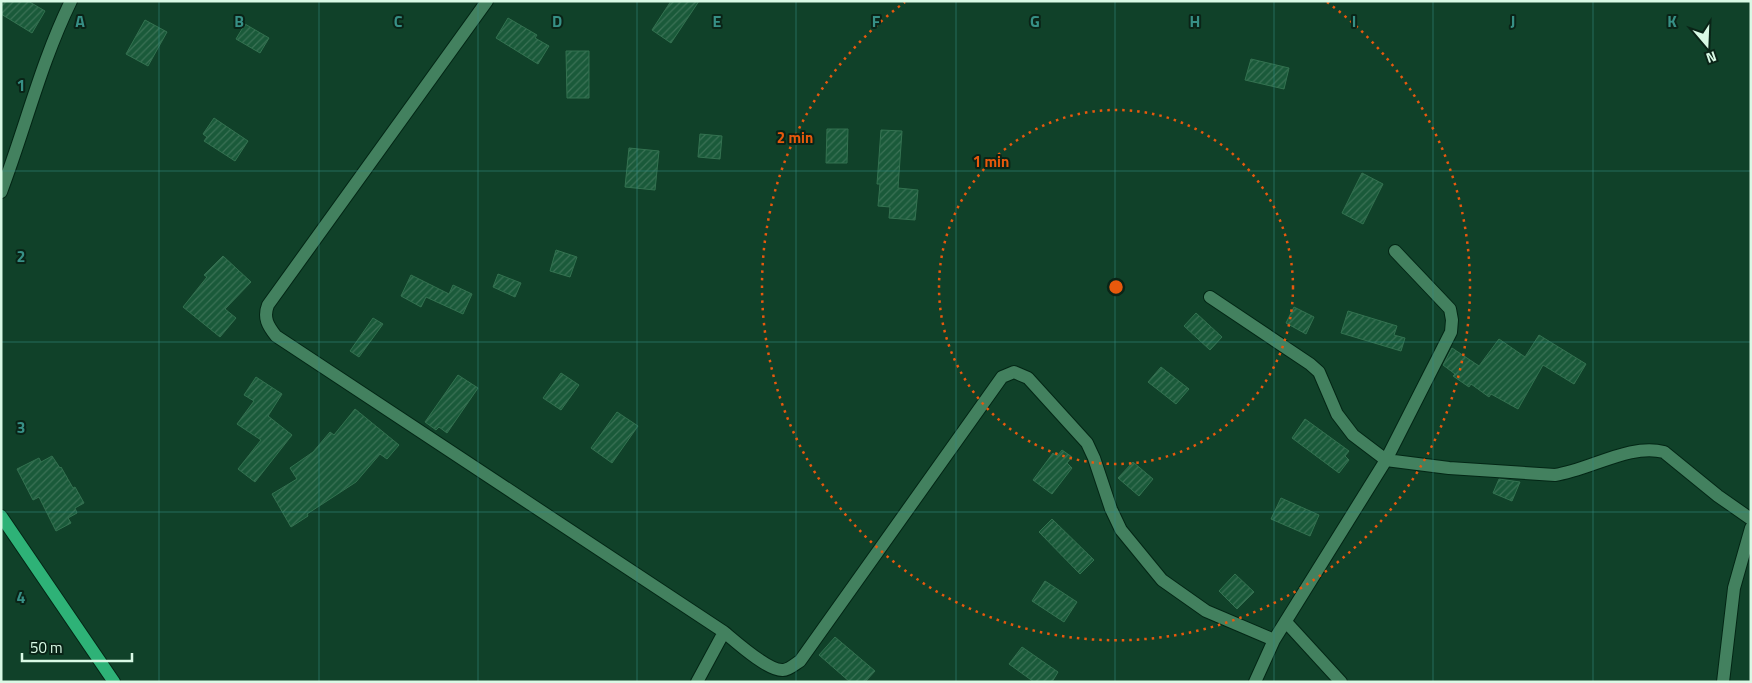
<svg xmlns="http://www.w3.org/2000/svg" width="1752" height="683" font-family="'Titillium Web',sans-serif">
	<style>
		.building { fill: url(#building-hatch); stroke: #337250 }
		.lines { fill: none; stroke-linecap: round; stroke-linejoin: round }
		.minor-casing { stroke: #032615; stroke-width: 14 }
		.major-casing { stroke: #032615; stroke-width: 14 }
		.minor { stroke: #43815f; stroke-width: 12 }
		.major { stroke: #2eb277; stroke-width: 12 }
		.grid { fill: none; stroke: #379086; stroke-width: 1; stroke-opacity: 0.55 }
		.ring { fill: none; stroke: #e8590c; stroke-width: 2.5; stroke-dasharray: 2.5 5 }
		.grid-label { font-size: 16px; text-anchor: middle; font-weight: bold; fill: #379086; stroke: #0a2417; stroke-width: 4; stroke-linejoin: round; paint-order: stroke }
		.centre { fill: #e8590c; stroke: #0a2417; stroke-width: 2.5 }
		.ring-label { font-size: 15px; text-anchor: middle; font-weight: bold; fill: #e8590c; stroke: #0a2417; stroke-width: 4; stroke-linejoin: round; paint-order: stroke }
	</style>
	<defs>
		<pattern id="building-hatch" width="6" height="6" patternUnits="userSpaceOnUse" patternTransform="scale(1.25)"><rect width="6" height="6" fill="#1a5a3a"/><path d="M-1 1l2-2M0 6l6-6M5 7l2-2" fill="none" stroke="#3b7256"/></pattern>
	</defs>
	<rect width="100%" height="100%" fill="#104129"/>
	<path class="building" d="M 1,1 L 28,1 L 45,11 L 32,33 L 1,14 Z
		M 671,1 L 699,1 L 671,43 L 652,30 Z
		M 508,18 L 537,35 L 535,38 L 549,46 L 538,64 L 496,38 Z
		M 145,20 L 167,32 L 148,66 L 126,54 Z
		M 245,24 L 269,38 L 260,53 L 236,39 Z
		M 566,51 L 589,51 L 589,98 L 567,98 Z
		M 1251,59 L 1289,68 L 1284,89 L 1245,80 Z
		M 214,118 L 248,141 L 235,161 L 204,141 L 207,137 L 203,134 Z
		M 827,129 L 848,129 L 847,163 L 826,163 Z
		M 881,130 L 902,131 L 898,188 L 918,190 L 915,220 L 889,218 L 890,207 L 878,206 L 880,184 L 877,184 Z
		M 700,134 L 722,136 L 720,159 L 698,157 Z
		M 629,148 L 659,151 L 655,190 L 625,187 Z
		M 1362,173 L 1383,184 L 1363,224 L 1342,213 Z
		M 556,250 L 577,257 L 570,277 L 550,271 Z
		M 223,256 L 251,282 L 225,309 L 236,318 L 220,337 L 183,307 L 207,277 L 204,275 Z
		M 498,274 L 521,283 L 515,297 L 493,287 Z
		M 411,275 L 449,294 L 453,285 L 472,294 L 463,314 L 426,297 L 421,307 L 401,296 Z
		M 1294,307 L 1314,317 L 1306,334 L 1286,323 Z
		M 1348,311 L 1397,326 L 1394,335 L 1405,338 L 1401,351 L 1341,333 Z
		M 1196,313 L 1222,337 L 1210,350 L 1184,326 Z
		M 373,318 L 383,324 L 359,357 L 350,351 Z
		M 1539,335 L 1586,364 L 1574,384 L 1543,365 L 1518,409 L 1491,394 L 1489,397 L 1471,384 L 1469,387 L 1453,376 L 1455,374 L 1443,365 L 1452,348 L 1479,366 L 1499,339 L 1525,357 Z
		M 1161,367 L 1189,389 L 1176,404 L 1148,382 Z
		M 561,373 L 579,385 L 561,410 L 543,398 Z
		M 458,375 L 478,388 L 447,433 L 439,427 L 436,430 L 425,422 Z
		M 256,377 L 282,394 L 268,416 L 292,435 L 255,482 L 238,469 L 261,440 L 237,424 L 254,401 L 244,395 Z
		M 355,409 L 399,445 L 387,459 L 380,454 L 356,482 L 307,514 L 308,516 L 291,527 L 272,494 L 297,479 L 290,468 L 313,452 L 330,432 L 334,435 Z
		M 617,412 L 638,426 L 612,463 L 591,448 Z
		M 1305,419 L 1349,451 L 1345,456 L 1349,460 L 1339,473 L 1292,438 Z
		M 1062,450 L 1072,457 L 1067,463 L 1072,468 L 1052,494 L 1033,480 L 1053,453 L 1057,456 Z
		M 52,456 L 60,468 L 61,467 L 73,488 L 75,487 L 84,503 L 75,508 L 77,513 L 68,518 L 71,523 L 56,531 L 39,497 L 33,500 L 17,469 L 39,458 L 41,462 Z
		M 1133,462 L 1153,479 L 1139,496 L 1118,478 Z
		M 1499,479 L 1520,482 L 1512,501 L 1493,493 Z
		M 1281,498 L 1319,515 L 1310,536 L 1271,519 Z
		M 1052,519 L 1094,560 L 1080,574 L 1039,532 Z
		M 1235,574 L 1254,592 L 1237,609 L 1219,591 Z
		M 1045,581 L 1077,602 L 1064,622 L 1032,601 Z
		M 835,637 L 875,671 L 865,682 L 850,682 L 819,655 Z
		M 1022,647 L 1058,672 L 1052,682 L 1034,682 L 1009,664 Z"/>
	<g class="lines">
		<g class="minor-casing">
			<path id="minor" d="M 487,1 L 268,305 C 263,318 268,326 276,336 L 724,632 L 697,682
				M 1,192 C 25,129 41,62 71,1
				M 1210,297 L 1310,364 L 1319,372 L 1337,414 L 1353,435 L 1386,460 L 1449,468 L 1555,475 C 1590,470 1630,443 1664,452 L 1718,496 L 1751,519
				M 1286,622 L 1341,682
				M 724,632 C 736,642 768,671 783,670 C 789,670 795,664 800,661 L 1002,377 L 1014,372 L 1028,378 L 1087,443 L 1094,458 L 1111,509 L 1121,530 L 1162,580 L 1206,611 L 1274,640
				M 1255,682 L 1274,640 L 1386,460 L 1451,332 L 1452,320 L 1450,309 L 1395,251
				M 1723,682 L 1734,588 L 1751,528"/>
		</g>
		<g class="major-casing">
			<path id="major" d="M 1,516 L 114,682"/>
		</g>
		<use href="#minor" class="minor"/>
		<use href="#major" class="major"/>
	</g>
	<path class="grid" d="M 159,1 L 159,682M 319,1 L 319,682M 478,1 L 478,682M 637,1 L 637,682M 796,1 L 796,682M 956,1 L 956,682M 1115,1 L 1115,682M 1274,1 L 1274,682M 1433,1 L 1433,682M 1593,1 L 1593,682M 1,171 L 1751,171M 1,342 L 1751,342M 1,512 L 1751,512"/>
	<g class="ring">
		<circle cx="1116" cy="287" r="177"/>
		<path d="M1327 2A354 354 0 1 1 905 2"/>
	</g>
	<g class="grid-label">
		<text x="80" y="27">A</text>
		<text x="239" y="27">B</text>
		<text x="398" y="27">C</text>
		<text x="557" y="27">D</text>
		<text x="717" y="27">E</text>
		<text x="876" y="27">F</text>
		<text x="1035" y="27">G</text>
		<text x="1195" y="27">H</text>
		<text x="1354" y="27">I</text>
		<text x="1513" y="27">J</text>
		<text x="1672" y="27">K</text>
		<text x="21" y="91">1</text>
		<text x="21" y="262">2</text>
		<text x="21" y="433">3</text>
		<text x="21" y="603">4</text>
	</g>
	<circle cx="1116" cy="287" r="8" class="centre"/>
	<g class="ring-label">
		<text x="795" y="143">2 min</text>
		<text x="991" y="167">1 min</text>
	</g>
	<rect width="1752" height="683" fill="none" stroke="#d9f9e5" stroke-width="5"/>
	<g transform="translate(1707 45) rotate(161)" stroke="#0a2417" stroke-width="4" paint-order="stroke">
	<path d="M0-4L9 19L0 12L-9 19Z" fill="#d9f9e5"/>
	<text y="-8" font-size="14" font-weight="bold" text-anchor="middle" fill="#d9f9e5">N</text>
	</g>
	<path d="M22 653v8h110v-8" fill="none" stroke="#d9f9e5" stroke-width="2.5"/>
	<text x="30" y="653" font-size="15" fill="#d9f9e5" stroke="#0a2417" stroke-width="4" paint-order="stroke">50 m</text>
</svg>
